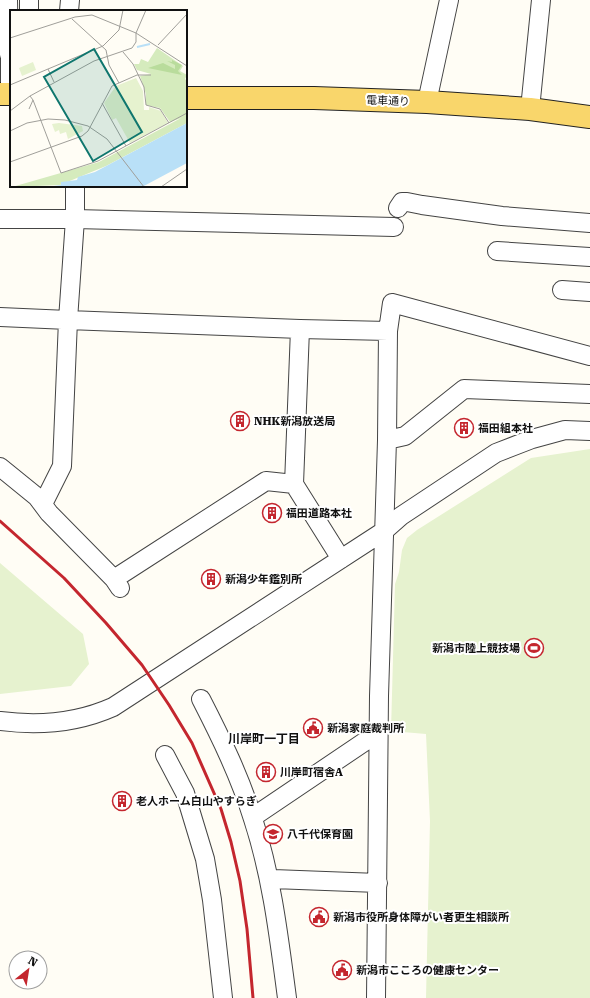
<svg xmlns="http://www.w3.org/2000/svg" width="590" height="998" font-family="'Roboto Serif','Noto Sans JP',serif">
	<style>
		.pitch { fill: #e6f2cf }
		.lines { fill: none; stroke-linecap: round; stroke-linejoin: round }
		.minor-casing { stroke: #444; stroke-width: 20 }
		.major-casing { stroke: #222; stroke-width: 24 }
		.minor { stroke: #fff; stroke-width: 18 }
		.major { stroke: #f9d66b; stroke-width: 22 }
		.rail { stroke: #c4262e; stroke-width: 3 }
		.labels { text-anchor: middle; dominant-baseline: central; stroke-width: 4; stroke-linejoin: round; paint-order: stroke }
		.street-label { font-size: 11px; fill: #111; stroke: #fff }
		.poi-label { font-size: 11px; font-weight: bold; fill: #111; stroke: #fff; text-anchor: start }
		.neighbourhood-label { font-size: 12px; font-weight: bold; fill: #111; stroke: #fff }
		.inset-river { fill: none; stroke: #b9e0f7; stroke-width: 2 }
		.inset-road { fill: none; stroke: #a09f9a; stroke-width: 1 }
		.view { fill: #0f766e; fill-opacity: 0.15; stroke: #0f766e; stroke-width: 2 }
		.inset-edge { fill: none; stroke: #111; stroke-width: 2 }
	</style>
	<rect width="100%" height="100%" fill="#fffdf5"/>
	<path class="pitch" d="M 590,449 L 590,998 L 426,998 L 430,821 L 426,734 L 391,731 L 395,584 L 399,572 L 402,550 L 407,538 L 417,530 L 531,458 Z
		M 0,563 L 83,634 L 89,664 L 71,686 L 0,694 Z"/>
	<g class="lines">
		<g class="minor-casing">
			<path id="minor" d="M 8,0 L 9,54 L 10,57 L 10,94
				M 29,11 L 29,0
				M 69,11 L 70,0
				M 427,102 L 449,0
				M 530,109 L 541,0
				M 75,186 L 75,219 L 68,320 L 300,329 L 388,331 L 387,440 L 379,696 L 376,998
				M 398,208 L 402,202 L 407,202 L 422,205 L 502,216 L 590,223
				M 0,219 L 75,219 L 394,227
				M 497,251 L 590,257
				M 562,290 L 590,292
				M 0,317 L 68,320 L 62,466 L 43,504
				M 388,331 L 392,303 L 590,356
				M 387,440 L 405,436 L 464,389 L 590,394
				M 0,467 L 37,497 L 49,513 L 114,579 L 120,588
				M 294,484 L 300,329
				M 114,579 L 266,481 L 294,484 L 341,559
				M 201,699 C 221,738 240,777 253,819 C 272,877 279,938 287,998
				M 0,721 C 38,726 77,723 113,707 L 384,531 L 401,516 L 496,453 L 532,439 L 565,430 L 590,431
				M 165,755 L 185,793 L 205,859 L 212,900 L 223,998
				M 253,817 L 379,732
				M 273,879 L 378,883"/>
		</g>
		<g class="major-casing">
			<path id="major" d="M 0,94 L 11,94
				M 186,98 L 314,98 L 427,102 L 530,109 L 590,117"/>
		</g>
		<use href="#minor" class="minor"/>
		<use href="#major" class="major"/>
		<path class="rail" d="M 0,521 L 64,578 L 106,623 L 142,665 L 169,705 L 192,743 L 221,809 L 231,842 L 240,881 L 247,929 L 253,998"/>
	</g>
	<defs>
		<g id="building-ring" transform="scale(1)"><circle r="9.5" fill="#fff" stroke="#c4262e" stroke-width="1.5"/><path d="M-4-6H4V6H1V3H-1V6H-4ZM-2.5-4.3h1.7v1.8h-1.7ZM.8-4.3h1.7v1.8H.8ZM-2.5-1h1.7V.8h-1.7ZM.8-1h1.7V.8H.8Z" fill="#c4262e"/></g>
		<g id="stadium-ring" transform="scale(1)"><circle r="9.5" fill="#fff" stroke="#c4262e" stroke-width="1.5"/><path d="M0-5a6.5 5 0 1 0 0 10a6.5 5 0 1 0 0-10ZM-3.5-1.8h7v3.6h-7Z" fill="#c4262e"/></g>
		<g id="civic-ring" transform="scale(1)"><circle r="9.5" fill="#fff" stroke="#c4262e" stroke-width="1.5"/><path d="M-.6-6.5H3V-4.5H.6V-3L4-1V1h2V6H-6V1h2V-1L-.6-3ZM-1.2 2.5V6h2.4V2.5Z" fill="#c4262e"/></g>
		<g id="school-ring" transform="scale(1)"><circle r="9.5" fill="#fff" stroke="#c4262e" stroke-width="1.5"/><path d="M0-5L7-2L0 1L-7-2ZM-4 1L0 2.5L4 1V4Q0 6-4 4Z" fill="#c4262e"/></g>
	</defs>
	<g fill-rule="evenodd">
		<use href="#building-ring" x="240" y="421"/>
		<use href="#building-ring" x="464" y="428"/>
		<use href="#building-ring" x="272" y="513"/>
		<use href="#building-ring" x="211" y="579"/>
		<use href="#stadium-ring" x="534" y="648"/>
		<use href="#civic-ring" x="313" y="728"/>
		<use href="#building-ring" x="266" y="772"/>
		<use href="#building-ring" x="122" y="801"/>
		<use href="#school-ring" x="273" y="834"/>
		<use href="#civic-ring" x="319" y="917"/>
		<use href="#civic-ring" x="342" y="970"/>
	</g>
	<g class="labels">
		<g class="street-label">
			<text transform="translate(388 101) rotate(2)">電車通り</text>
		</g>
		<g class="poi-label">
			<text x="254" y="421">NHK新潟放送局</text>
			<text x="478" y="428">福田組本社</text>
			<text x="286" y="513">福田道路本社</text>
			<text x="225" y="579">新潟少年鑑別所</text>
			<text x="520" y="648" text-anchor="end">新潟市陸上競技場</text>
			<text x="327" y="728">新潟家庭裁判所</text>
			<text x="280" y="772">川岸町宿舎A</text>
			<text x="136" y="801">老人ホーム白山やすらぎ</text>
			<text x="287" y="834">八千代保育園</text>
			<text x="333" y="917">新潟市役所身体障がい者更生相談所</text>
			<text x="356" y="970">新潟市こころの健康センター</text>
		</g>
		<g class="neighbourhood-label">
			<text x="264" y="739">川岸町一丁目</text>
		</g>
	</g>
	<g transform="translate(10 10)">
		<rect width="177" height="177" fill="#fffdf5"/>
		<path d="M 147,38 L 173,56 L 170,61 L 177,65 L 175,69 L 177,71 L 177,113 L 96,156 L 50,175 L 2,177 L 89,152 L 171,108 L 160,112 L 150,98 L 136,95 L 136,84 L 130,66 L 141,64 L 127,60 L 124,54 L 129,54 L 131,49 L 138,52 Z" fill="#d5ebbd"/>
		<path d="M 162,50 L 172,55 L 168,61 L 172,65 L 138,58 L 153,53 L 165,59 L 165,55 L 157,51 L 162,52 Z" fill="#b9dc9c"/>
		<path d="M 23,52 L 26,60 L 12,66 L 9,58 ZM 126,68 L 133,81 L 134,100 L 139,100 L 139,97 L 151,101 L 158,113 L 120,133 L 106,108 L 102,110 L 94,93 L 106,76 ZM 49,113 L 72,116 L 73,121 L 58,129 L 56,122 L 50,124 L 49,120 L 45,122 L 42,114 Z" fill="#e6f2cf"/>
		<path d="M 177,113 L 177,153 L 132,177 L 36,177 L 51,175 L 51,172 L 67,170 L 68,167 L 85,162 Z" fill="#b9e0f7"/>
		<path class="inset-river" d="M 127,37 L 140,34"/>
		<path class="inset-road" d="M 62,9 L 96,40 L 99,55 L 109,73M 126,23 L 177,56M 0,28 L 65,7 L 82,5 L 126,23 L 136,0M 148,35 L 177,4M 113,42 L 123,54 L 134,77 L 136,95 L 150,99 L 159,113M 44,72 L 38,59 L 93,36 L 109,20 L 113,0M 0,75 L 38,59M 23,90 L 51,163 L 88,151 L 177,103M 92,93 L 116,136M 19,99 L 23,90 L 20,86 L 84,51 L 122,38 L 126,32 L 126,23M 0,101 L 20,86M 0,121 L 17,113 L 38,109 L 55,110 L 78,116 L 97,129 L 134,177M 0,152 L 72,126 L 78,121 L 102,76 L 127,65 L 141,65M 151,177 L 177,159"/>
		<path class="view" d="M 84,39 L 132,122 L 83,151 L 34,67 Z"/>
		<rect width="177" height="177" class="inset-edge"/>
	</g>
	<g transform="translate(28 970) rotate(30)"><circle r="19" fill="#ffffff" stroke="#a0a0a0"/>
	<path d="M0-3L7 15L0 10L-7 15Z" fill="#c4262e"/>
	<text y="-6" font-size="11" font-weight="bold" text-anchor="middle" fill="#111111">N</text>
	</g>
</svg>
